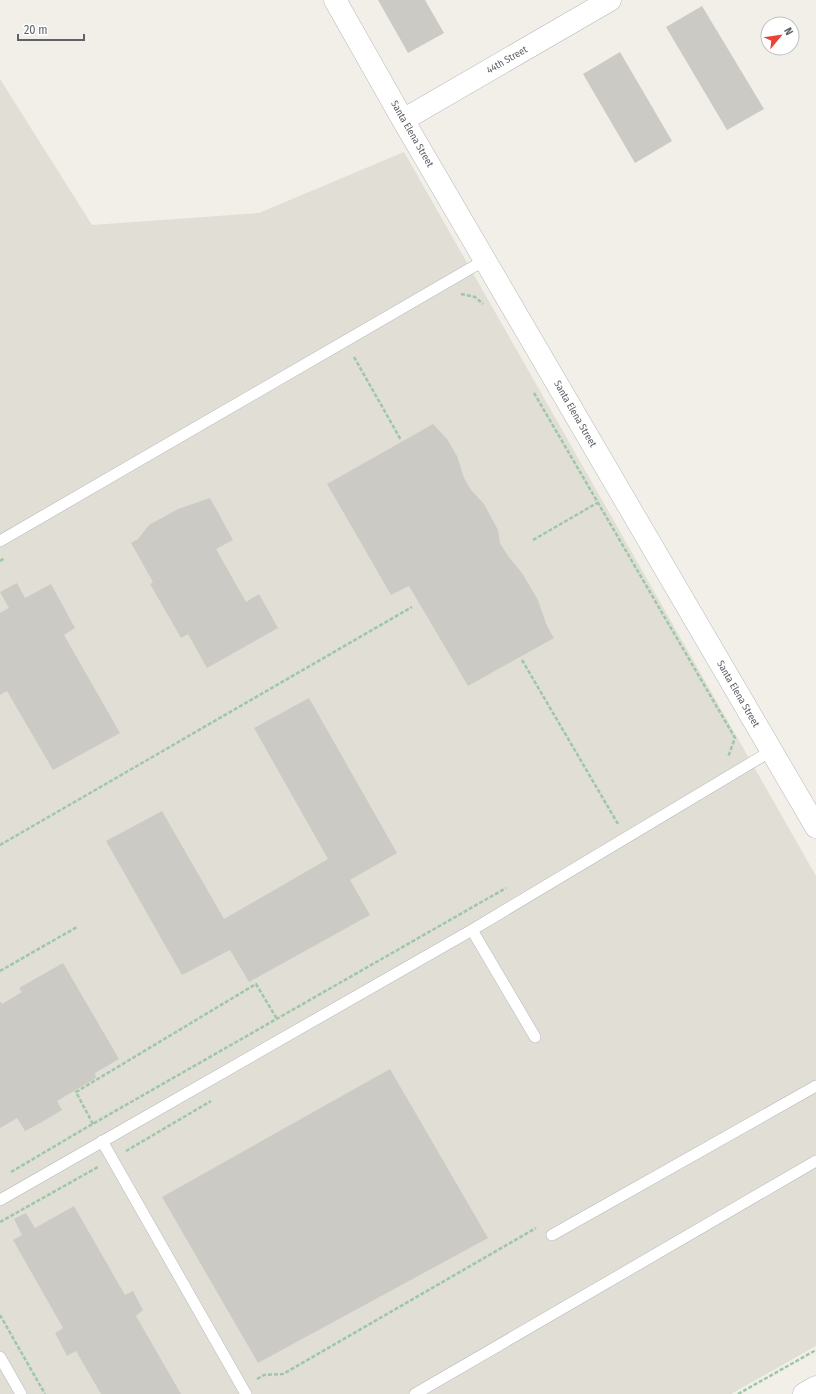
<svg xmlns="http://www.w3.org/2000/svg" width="816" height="1394" font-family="'Fira Sans Condensed',sans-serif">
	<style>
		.education { fill: #e1ded6 }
		.building { fill: #cccac5 }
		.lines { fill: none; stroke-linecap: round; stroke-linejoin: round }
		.lane-casing { stroke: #b5b8bc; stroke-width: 12 }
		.street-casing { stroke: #b5b8bc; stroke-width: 23 }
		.secondary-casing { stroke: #b6babf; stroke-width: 23 }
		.path { stroke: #9cc7a9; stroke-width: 2.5; stroke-dasharray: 4 2; stroke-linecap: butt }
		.lane { stroke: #fff; stroke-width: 11 }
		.street { stroke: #fff; stroke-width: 22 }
		.secondary { stroke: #fff; stroke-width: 22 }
		.labels { text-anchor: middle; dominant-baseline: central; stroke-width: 3; stroke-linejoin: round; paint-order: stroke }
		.street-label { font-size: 10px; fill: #5f6368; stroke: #fff }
	</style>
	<rect width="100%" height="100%" fill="#f1efe8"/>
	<path class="education" d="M 0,79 L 92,225 L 259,213 L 404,152 L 816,876 L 816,1346 L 731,1394 L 0,1394 Z"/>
	<path class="building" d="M 378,0 L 425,0 L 444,33 L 408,53 Z
		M 702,6 L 764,109 L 727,130 L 666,27 Z
		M 620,52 L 672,141 L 635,163 L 583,74 Z
		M 433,424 L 447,439 L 457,456 L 464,478 L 471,490 L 484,504 L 498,530 L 500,543 L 508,556 L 522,573 L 538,600 L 547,626 L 554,638 L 468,686 L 409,586 L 391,595 L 327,484 Z
		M 210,498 L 233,540 L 216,549 L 246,602 L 259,594 L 278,628 L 207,668 L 188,634 L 181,638 L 150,584 L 153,582 L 131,543 L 138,539 L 149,525 L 178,509 Z
		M 17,583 L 25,598 L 51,584 L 75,628 L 64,635 L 120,733 L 53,770 L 7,691 L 0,695 L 0,613 L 9,608 L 0,592 Z
		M 309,698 L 397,853 L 350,880 L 370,915 L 249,982 L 230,950 L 182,975 L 106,841 L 162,811 L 224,919 L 328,859 L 254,728 Z
		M 63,963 L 119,1059 L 95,1073 L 96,1078 L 57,1101 L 62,1110 L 42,1122 L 25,1131 L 17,1118 L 0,1128 L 0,1001 L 2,1004 L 22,992 L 19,988 Z
		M 390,1069 L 488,1238 L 258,1363 L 162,1197 Z
		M 74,1206 L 125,1295 L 133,1291 L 143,1310 L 136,1316 L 181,1394 L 101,1394 L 76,1351 L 67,1356 L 55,1333 L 63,1328 L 13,1240 L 22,1235 L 14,1219 L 26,1213 L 35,1228 Z"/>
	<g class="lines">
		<g class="lane-casing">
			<path id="lane" d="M 0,541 L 485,260
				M 472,930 L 535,1037
				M 102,1141 L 246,1394
				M 0,1200 L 472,930 L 771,751
				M 552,1235 L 816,1086
				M 0,1357 L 21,1394
				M 415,1394 L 816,1161"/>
		</g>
		<g class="street-casing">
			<path id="street" d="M 335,0 L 403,120 L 816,827
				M 403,120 L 610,0"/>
		</g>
		<g class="secondary-casing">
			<path id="secondary" d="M 804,1394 L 816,1387"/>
		</g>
		<path class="path" d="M 461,294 L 475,297 L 483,304
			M 354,357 L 401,440
			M 534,393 L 735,738 L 728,757
			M 533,540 L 597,503
			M 0,561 L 5,558
			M 522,660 L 618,824
			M 0,845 L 412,607
			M 0,971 L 77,927
			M 93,1124 L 76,1092 L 256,984 L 277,1019
			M 126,1151 L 211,1101
			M 11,1172 L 89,1126 L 506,888
			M 0,1222 L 98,1167
			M 0,1315 L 45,1394
			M 257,1379 L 264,1375 L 283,1374 L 536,1228
			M 738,1394 L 816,1350"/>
		<use href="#lane" class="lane"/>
		<use href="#street" class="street"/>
		<use href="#secondary" class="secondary"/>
	</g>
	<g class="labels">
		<g class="street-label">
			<text transform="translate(507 60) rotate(-30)">44th Street</text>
			<text transform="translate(412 134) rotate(60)">Santa Elena Street</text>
			<text transform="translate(575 414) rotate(60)">Santa Elena Street</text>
			<text transform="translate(738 694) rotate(60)">Santa Elena Street</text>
		</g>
	</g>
	<g transform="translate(780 36) rotate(61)"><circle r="19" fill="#ffffff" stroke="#bfc1c3"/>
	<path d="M0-3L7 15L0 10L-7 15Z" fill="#ea4335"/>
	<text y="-6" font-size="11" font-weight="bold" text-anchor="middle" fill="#5f6368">N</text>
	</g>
	<path d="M18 34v6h66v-6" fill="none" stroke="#5f6368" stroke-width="2"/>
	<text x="24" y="34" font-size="12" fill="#5f6368" stroke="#ffffff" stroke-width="3" paint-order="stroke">20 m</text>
</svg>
